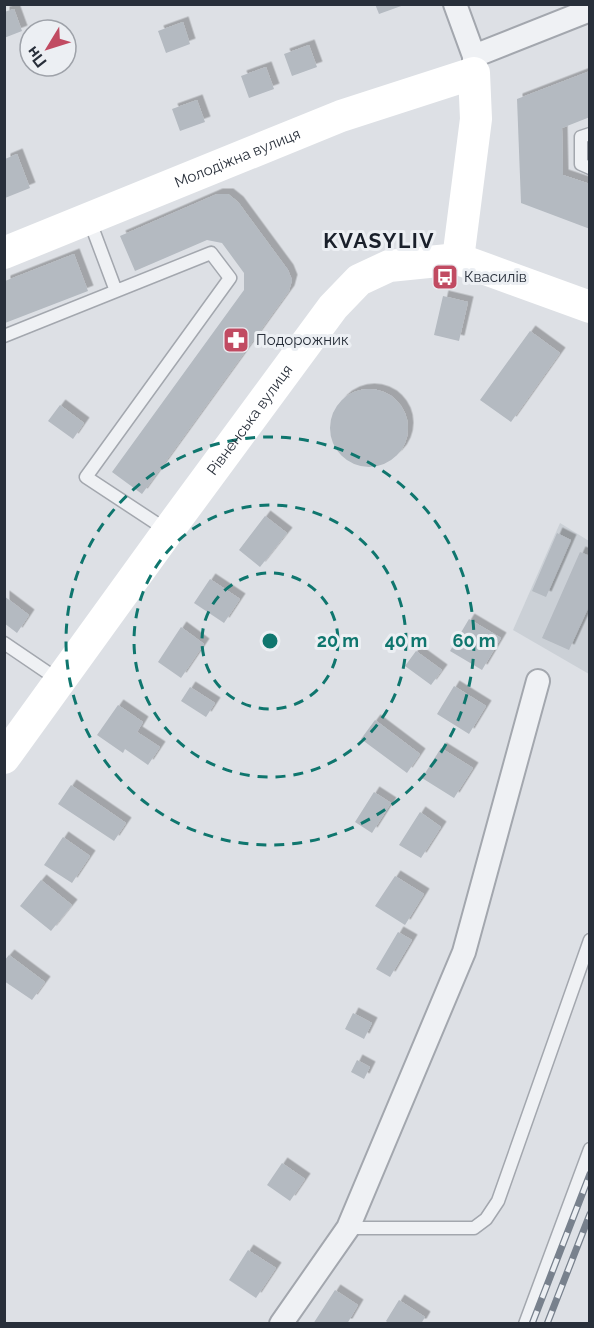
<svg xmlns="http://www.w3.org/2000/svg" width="594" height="1328" font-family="Raleway,sans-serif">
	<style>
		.built { fill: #cbd0d6 }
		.building { fill: #b4bac1; filter: url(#shadow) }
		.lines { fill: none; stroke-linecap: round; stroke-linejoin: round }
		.lane-casing { stroke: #a3a7ae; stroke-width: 15 }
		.street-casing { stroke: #a3a7ae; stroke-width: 26 }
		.lane { stroke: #eff1f4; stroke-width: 12 }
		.street { stroke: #eff1f4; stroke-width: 22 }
		.secondary { stroke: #fff; stroke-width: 32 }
		.rail-casing { stroke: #78818d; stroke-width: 7 }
		.rail { stroke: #eceff3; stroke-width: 4.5; stroke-dasharray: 14; stroke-linecap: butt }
		.ring { fill: none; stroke: #0f766e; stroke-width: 3; stroke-dasharray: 10 8 }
		.labels { text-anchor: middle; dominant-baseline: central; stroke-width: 6; stroke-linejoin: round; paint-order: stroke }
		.street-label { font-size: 15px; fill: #282f3a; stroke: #eceff3 }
		.poi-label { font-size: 15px; fill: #282f3a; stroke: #eceff3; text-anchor: start }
		.district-label { font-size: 21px; font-weight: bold; letter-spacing: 1.5px; fill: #1a202b; stroke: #eceff3 }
		.centre { fill: #0f766e; stroke: #eceff3; stroke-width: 3 }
		.ring-label { font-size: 18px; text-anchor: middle; font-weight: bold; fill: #0f766e; stroke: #eceff3; stroke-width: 6; stroke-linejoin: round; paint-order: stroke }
	</style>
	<defs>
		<filter id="shadow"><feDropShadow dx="5.5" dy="-5.5" stdDeviation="0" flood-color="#0004"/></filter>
	</defs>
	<rect width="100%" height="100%" fill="#dde0e5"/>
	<path class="built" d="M 560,523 L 589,541 L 589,674 L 513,630 Z"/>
	<path class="building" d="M 375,4 L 404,4 L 404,5 L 379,14 Z
		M 14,9 L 22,31 L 4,38 L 4,12 Z
		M 183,22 L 190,44 L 166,53 L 158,31 Z
		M 309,45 L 317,67 L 292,76 L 284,54 Z
		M 266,67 L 274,89 L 249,98 L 241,76 Z
		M 590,71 L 590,117 L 562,128 L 563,175 L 590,184 L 590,229 L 521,203 L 517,99 Z
		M 197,100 L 205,122 L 180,131 L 172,109 Z
		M 17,154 L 30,188 L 5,198 L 5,159 Z
		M 217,194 L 228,194 L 238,202 L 288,270 L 292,280 L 289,291 L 142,494 L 112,472 L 244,290 L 244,273 L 222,243 L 207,240 L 135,271 L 120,236 Z
		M 74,254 L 88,291 L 5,323 L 5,281 Z
		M 443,296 L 468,302 L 459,341 L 434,335 Z
		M 530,331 L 560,353 L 511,422 L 480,400 Z
		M330 428a39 39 0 1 1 78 0a39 39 0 1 1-78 0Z
		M 60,405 L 84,423 L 73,439 L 48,421 Z
		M 265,516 L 287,533 L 260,567 L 239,550 Z
		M 557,533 L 571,540 L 546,597 L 532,591 Z
		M 580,552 L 590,556 L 590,604 L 569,650 L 542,638 Z
		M 210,579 L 240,599 L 224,623 L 194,603 Z
		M 4,596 L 29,615 L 17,633 L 4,623 Z
		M 469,619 L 501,638 L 482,670 L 450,651 Z
		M 181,627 L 204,644 L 181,678 L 158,662 Z
		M 416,651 L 442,670 L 431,685 L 405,666 Z
		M 454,686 L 486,706 L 469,734 L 437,714 Z
		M 190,687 L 215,703 L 206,717 L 181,701 Z
		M 118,705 L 143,722 L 137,732 L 160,747 L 148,765 L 125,749 L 123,753 L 97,735 Z
		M 375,720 L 420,754 L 407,773 L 361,739 Z
		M 441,748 L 473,768 L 454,798 L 422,778 Z
		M 71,785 L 126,823 L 114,841 L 58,804 Z
		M 374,792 L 391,803 L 372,833 L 355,822 Z
		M 420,812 L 441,827 L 421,858 L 399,845 Z
		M 63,837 L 90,856 L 72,883 L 44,865 Z
		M 395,876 L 424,894 L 405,925 L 375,906 Z
		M 41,880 L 72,905 L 51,931 L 20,906 Z
		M 398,932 L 412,940 L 390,977 L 376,969 Z
		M 9,955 L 45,982 L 32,1000 L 4,981 L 4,961 Z
		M 353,1013 L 372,1023 L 364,1039 L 345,1029 Z
		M 357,1060 L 370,1067 L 364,1079 L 351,1072 Z
		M 282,1163 L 305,1179 L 290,1201 L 267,1185 Z
		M 248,1250 L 276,1268 L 256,1298 L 229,1280 Z
		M 335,1290 L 358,1305 L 347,1324 L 313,1324 Z
		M 399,1300 L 425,1317 L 421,1324 L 389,1324 L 386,1321 Z"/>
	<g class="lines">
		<g class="lane-casing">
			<path id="lane" d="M 590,134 L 581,137 L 581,164 L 590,168
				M 89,219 L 116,291
				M 4,336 L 211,253 L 230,278 L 86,477 L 168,531
				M 4,643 L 60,681
				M 348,1228 L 474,1228 L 486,1219 L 498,1201 L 590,940
				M 525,1324 L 590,1149"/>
		</g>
		<g class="street-casing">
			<path id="street" d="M 455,4 L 474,56 L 474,71
				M 474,56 L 590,10
				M 281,1324 L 348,1228 L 464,952 L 538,681"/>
		</g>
		<use href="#lane" class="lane"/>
		<use href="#street" class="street"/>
		<g class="secondary">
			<path id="s1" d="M 4,253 L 341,116 L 474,73 L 476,119 L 458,259"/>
			<path id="s2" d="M 4,758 L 168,531 L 333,307 L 359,280 L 389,266 L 458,259 L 590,307"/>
		</g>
		<g class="rail-casing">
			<path id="rail" d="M 532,1324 L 590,1174
				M 547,1324 L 590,1214"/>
		</g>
		<use href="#rail" class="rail"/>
	</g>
	<g class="ring">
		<circle cx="270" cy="641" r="68"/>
		<circle cx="270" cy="641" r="136"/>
		<circle cx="270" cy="641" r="204"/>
	</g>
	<defs>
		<g id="bus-square" transform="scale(1.35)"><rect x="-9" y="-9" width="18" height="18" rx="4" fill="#c14b62" stroke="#eceff3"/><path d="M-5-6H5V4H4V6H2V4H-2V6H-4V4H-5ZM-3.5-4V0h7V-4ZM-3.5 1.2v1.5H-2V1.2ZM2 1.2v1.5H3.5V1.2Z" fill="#fff"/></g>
		<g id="pharmacy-square" transform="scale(1.35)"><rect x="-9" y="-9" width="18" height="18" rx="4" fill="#c14b62" stroke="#eceff3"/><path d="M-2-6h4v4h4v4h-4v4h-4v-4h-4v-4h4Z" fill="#fff"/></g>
	</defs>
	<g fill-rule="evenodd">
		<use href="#bus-square" x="445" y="277"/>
		<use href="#pharmacy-square" x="236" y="340"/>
	</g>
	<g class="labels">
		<g class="street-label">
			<text stroke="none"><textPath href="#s1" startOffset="252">Молодіжна вулиця</textPath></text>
			<text stroke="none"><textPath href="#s2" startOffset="418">Рівненська вулиця</textPath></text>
		</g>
		<g class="poi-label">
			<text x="464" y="277">Квасилів</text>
			<text x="256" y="340">Подорожник</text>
		</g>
		<g class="district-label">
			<text x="379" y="240">KVASYLIV</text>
		</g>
	</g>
	<circle cx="270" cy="641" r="9" class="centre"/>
	<g class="ring-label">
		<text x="338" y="647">20 m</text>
		<text x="406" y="647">40 m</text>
		<text x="474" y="647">60 m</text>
	</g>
	<rect width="594" height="1328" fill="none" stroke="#282f3a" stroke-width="12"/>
	<g transform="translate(48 48) rotate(232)"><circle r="28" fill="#eceff3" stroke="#9ea2a9" stroke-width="1.5"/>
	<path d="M0-4.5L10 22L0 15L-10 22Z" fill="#c14b62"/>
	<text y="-9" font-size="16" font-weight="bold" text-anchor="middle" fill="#282f3a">Пн</text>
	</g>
</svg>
